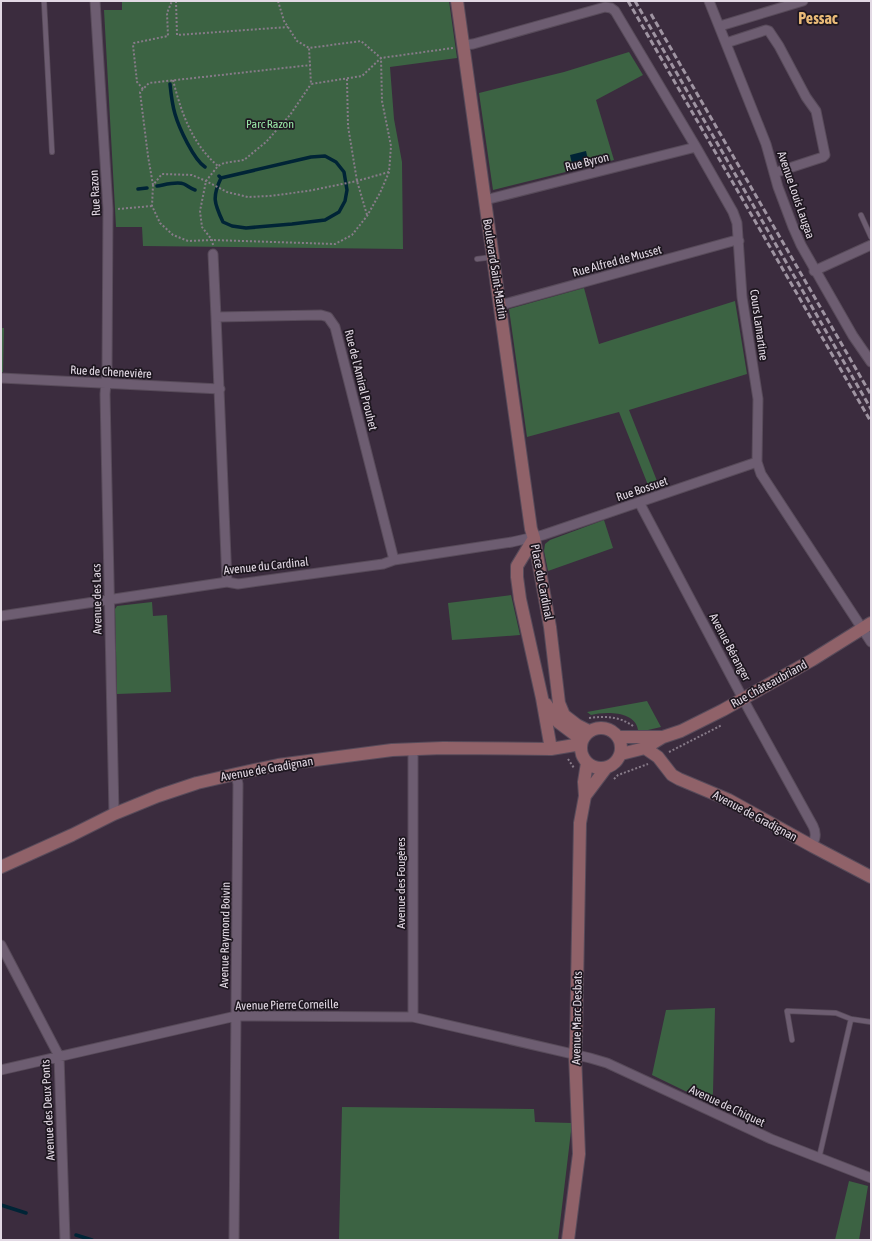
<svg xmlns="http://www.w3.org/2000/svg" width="872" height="1241" font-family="'Asap Condensed',sans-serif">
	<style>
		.green { fill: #3c6343 }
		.water { fill: #002436 }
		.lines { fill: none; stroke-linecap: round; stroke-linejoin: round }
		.stream { stroke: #002436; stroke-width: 3.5 }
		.lane-casing { stroke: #584b5a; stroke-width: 6 }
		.street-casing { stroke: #584b5a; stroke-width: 11 }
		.secondary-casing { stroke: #584b5a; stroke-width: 14 }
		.path { stroke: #877b89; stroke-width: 2; stroke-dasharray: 2 2; stroke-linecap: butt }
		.lane { stroke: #6d5d71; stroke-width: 4.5 }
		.street { stroke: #6d5d71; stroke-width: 9 }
		.secondary { stroke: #906269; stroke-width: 12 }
		.rail { stroke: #9f94a2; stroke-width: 3; stroke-dasharray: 6 3; stroke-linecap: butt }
		.labels { text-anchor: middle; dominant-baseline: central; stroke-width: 3.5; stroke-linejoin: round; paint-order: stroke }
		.park-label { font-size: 12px; fill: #98e7a6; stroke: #1e1720 }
		.street-label { font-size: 12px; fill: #e2d9e4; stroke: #1e1720 }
		.district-label { font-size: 16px; font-weight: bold; fill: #eabb78; stroke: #1e1720 }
	</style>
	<rect width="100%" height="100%" fill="#3b2c3e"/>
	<path class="green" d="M 122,1 L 449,1 L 457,58 L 390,67 L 394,119 L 402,162 L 403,249 L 143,246 L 142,227 L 116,227 L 104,10 L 122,10 Z
		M 629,52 L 643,75 L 596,100 L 614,160 L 493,190 L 479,93 L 564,72 Z
		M 584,288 L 599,344 L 735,301 L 747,374 L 629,410 L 659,486 L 650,490 L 619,412 L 527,437 L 509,309 Z
		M 1,328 L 4,328 L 3,372 L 1,372 Z
		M 604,520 L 613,548 L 548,571 L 544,551 L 545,544 L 550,540 Z
		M 511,595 L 520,635 L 452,640 L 448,603 Z
		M 152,602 L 153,616 L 167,615 L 171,692 L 117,694 L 115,609 L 117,606 Z
		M 647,701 L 661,727 L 648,730 L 638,730 C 636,711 605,711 591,715 L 587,712 Z
		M 715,1008 L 713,1092 L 712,1104 L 652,1075 L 666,1010 Z
		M 342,1107 L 534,1109 L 535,1122 L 572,1123 L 558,1240 L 339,1240 Z
		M 849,1181 L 868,1186 L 859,1240 L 835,1240 Z"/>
	<path class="water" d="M 586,151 L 588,160 L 572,164 L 570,155 Z"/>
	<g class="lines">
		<path class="stream" d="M 170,84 C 171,94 172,104 175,114 C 179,128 194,160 205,167
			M 219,176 L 221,178 C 212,197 214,203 223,222 L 232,226 L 246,228 L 292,224 L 325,220 L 339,212 L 345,201 L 347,190 L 344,172 L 336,162 L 325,156 L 311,157 L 221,178
			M 157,186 C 164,185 177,181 184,184 C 188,186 191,189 195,190
			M 138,189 L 147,188
			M 1,1205 L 26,1213
			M 76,1235 L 92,1240"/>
		<g class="lane-casing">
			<path id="lane" d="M 44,1 L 52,152
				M 861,215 L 871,237
				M 477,259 L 493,257
				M 851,1019 L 871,1022
				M 792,1040 L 787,1011 L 836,1013 L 851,1019 L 819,1158"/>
		</g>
		<g class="street-casing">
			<path id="street" d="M 95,1 L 108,209 L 107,372 L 105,394 L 114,814
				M 709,1 L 766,144 L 778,187 L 793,227 L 801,245 L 853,336 L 871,362
				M 720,26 L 803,1
				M 726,43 L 766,30 L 769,31 L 779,46 L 806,97 L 816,111 L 825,155 L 823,157 L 774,173
				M 464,45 L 473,44 L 605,7 L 611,8 L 615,11 L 696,147 L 733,212 L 737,223 L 742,297 L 758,399 L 757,462 L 761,474 L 871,642
				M 485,200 L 696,147
				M 213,254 L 216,317
				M 814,271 L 871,245
				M 501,305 L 733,241 L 739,241
				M 1,378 L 220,389
				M 639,502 L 749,710 L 813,826 C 817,834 815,839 812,846
				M 227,582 L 216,317 L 321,315 L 328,317 L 335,327 L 394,560
				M 1,616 L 227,582 L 238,584 L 383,564 L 394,560 L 512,542 L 543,535 L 757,462
				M 1,945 L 59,1056 L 65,1240
				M 413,1017 L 413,749
				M 1,1070 L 236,1016 L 413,1017 L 590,1058 L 607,1063 L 771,1139 L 871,1178
				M 234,1240 L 238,784 L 236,774"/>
		</g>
		<g class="secondary-casing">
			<path id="secondary" d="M 457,1 C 483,177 507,353 531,529 L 534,538 L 550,627 L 559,703 L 564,715 L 577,725 L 589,731
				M 534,538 L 517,566 L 517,577 L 520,599 L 542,698 L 551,749
				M 546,704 L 558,722 L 582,740
				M581 748a20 20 0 1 1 40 0a20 20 0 1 1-40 0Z
				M 619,737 L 662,737
				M 645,748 L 658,757 L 672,775 L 679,779 L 729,800 L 812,846 L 871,877
				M 621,754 L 645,748 L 663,737 L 681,731 L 723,710 L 812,660 L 871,623
				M 585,796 L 606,768
				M 1,867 L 72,835 L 114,814 L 158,796 L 197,783 L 236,774 L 278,765 L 392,750 L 443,748 L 551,749 L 581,744
				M 568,1240 L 579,1154 L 575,1054 L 576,1043 L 580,823 L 585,796 L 584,782 L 587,763"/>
		</g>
		<path class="path" d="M 176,1 L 177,35 L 288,27
			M 278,1 L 284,21 L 297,41 L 309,48
			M 691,1 L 695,1
			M 347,79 L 348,126 L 357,181 L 367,215
			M 173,80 C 181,112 192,144 218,166
			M 143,89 L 137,82 L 133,45 L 134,43 L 168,36 L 167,13 L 172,1
			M 389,172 L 357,181 L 308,191 L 269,196 L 248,197 L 227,192 L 206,181 L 192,175 L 162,174 L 153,185 L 152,206 L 160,223 L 173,235 L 188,241 L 212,240 L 335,244 L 352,235 L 367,216 L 380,193 L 389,172 L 391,146 L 382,101 L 381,58 L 361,41 L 309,48 L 311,84 L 362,76 L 381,58 L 453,48
			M 153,185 L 148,156 L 140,92 L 149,83 L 311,65
			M 118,209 L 152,206
			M 213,245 L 212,240 L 202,227 L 200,211 L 206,181 L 218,166 L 224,163 L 244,160 L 266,142 L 290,115 L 311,84
			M 589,718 C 605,716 619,716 633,726
			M 669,752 L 722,725
			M 568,759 L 574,768
			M 614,779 L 618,775 L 648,764"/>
		<use href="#lane" class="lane"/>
		<use href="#street" class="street"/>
		<use href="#secondary" class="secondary"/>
		<path class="rail" d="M 628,1 L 871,422
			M 635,1 L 871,409
			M 651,14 L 871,395"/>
	</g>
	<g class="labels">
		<g class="park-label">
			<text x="270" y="124">Parc Razon</text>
		</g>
		<g class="street-label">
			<text transform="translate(587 162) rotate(-14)">Rue Byron</text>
			<text transform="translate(95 193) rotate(-93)">Rue Razon</text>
			<text transform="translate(796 195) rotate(71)">Avenue Louis Laugaa</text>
			<text transform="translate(617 261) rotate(-15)">Rue Alfred de Musset</text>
			<text transform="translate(495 269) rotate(81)">Boulevard Saint-Martin</text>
			<text transform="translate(759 325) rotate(82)">Cours Lamartine</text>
			<text transform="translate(111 372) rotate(3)">Rue de Chenevière</text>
			<text transform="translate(361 380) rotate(76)">Rue de l'Amiral Prouhet</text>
			<text transform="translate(642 489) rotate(-19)">Rue Bossuet</text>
			<text transform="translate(266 566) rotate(-6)">Avenue du Cardinal</text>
			<text transform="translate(542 582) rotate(79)">Place du Cardinal</text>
			<text transform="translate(97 599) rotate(-91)">Avenue des Lacs</text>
			<text transform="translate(730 647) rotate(62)">Avenue Béranger</text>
			<text transform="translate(769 684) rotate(-29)">Rue Châteaubriand</text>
			<text transform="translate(267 769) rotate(-10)">Avenue de Gradignan</text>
			<text transform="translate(755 816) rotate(28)">Avenue de Gradignan</text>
			<text transform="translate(401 883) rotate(-90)">Avenue des Fougères</text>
			<text transform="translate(225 935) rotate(-89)">Avenue Raymond Boivin</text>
			<text transform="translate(287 1005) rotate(-1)">Avenue Pierre Corneille</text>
			<text transform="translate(577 1018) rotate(-89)">Avenue Marc Desbats</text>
			<text transform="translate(727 1106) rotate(25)">Avenue de Chiquet</text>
			<text transform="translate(48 1110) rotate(-93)">Avenue des Deux Ponts</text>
		</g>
		<g class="district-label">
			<text x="818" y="18">Pessac</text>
		</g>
	</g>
	<rect width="872" height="1241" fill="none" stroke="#e2d9e4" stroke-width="4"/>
</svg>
